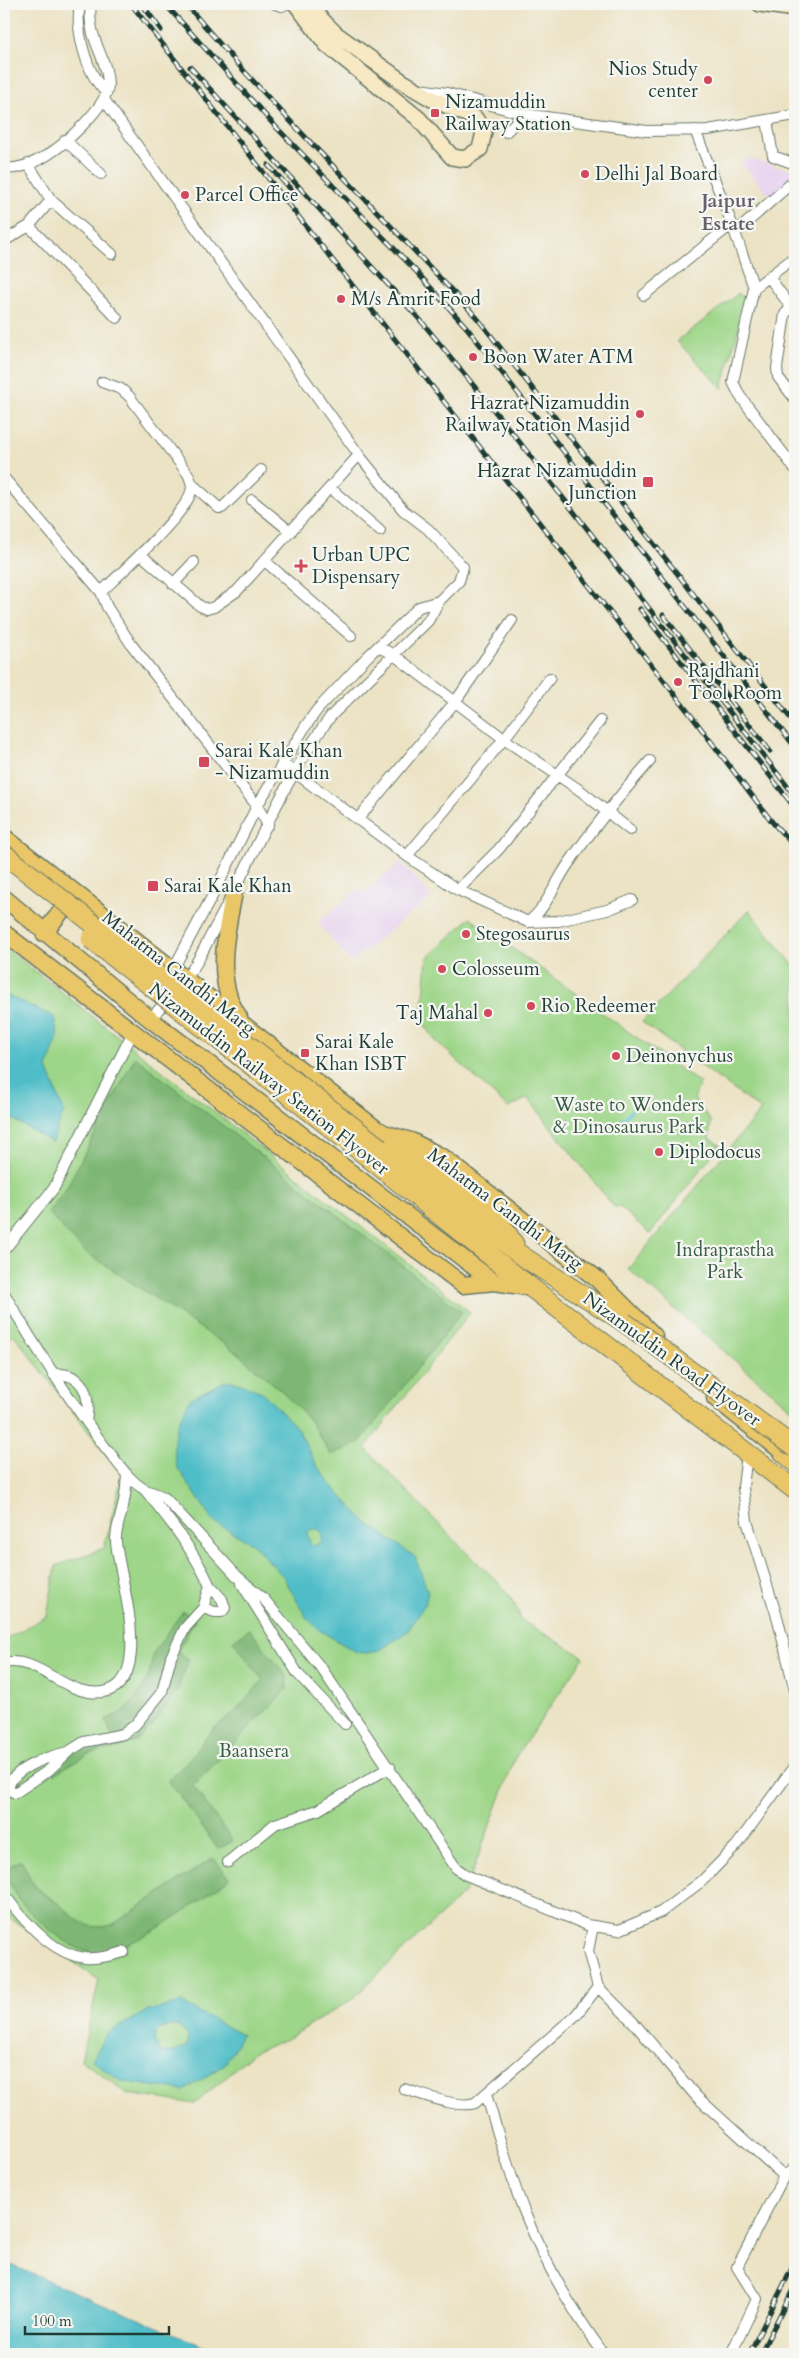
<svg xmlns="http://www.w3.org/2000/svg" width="799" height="2358" font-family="Cardo,serif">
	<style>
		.built { fill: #e7d2ef }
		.green { fill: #9dd688; stroke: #5e8a5e }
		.forest { fill: #7eb774; stroke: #4e7a54 }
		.water { fill: #50bdc8; stroke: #387d7e; fill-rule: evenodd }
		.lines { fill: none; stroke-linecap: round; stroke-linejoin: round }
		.stream { stroke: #50bdc8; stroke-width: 3 }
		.street-casing { stroke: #677767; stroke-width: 12 }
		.secondary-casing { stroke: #677767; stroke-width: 18 }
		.primary-casing { stroke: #677767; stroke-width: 19 }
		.highway-casing { stroke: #677767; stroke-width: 21 }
		.street { stroke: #fff; stroke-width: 10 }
		.secondary { stroke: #f6e9c3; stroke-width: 15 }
		.primary { stroke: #e9c769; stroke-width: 16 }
		.highway { stroke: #e9c769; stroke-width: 19 }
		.rail-casing { stroke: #1f3d34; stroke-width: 5 }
		.rail { stroke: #f6f6f2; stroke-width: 3; stroke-dasharray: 9; stroke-linecap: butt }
		.highway-bridge-casing { stroke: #677767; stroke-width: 21; stroke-linecap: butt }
		.highway-bridge { stroke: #e9c769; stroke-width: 19 }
		.poi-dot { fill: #d1495b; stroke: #f6f6f2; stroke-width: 2 }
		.labels { text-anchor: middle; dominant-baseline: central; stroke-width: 4.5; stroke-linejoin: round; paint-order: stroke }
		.poi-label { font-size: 19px; fill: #1f3d34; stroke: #f6f6f2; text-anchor: start }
		.street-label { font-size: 19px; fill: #1f3d34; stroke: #f6f6f2 }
		.park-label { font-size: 19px; fill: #385c45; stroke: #f6f6f2 }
		.neighbourhood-label { font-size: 20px; font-weight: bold; fill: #65606b; stroke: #f6f6f2 }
	</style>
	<rect width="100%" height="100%" fill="#f6f6f2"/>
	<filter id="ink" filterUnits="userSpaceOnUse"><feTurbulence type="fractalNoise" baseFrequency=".02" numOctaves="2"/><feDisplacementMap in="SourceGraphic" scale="10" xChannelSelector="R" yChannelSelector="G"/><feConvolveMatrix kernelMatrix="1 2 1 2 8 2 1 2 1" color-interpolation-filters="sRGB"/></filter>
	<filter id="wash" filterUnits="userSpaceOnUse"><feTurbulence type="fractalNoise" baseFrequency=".0096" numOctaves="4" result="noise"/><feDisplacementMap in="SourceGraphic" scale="20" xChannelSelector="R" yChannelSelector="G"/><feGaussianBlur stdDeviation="1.12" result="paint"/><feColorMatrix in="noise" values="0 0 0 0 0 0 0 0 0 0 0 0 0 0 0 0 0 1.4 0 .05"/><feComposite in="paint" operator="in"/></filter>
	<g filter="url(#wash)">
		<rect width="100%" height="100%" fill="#ece3c5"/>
		<path class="built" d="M 747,158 L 795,171 L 795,176 L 771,197 L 741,163 Z
			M 401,862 L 431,897 L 351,962 L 318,923 L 358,889 L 364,893 Z"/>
		<path class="green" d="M 739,293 L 746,301 L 722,388 L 677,341 Z
			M 749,910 L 795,967 L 795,1412 L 628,1269 L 761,1110 L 642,1022 Z
			M 470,918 L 700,1083 L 694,1099 L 711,1121 L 709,1138 L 720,1145 L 650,1234 L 621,1208 L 613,1206 L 528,1098 L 508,1108 L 434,1039 L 422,1021 L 427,958 Z
			M 4,947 L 470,1312 L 365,1448 C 397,1481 429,1514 461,1547 C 484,1571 511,1587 521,1620 L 584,1657 L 515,1758 L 465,1892 L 351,2000 L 289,2038 L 254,2052 L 195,2104 L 128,2094 L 81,2060 L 99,1980 L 4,1914 L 4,1640 L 47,1616 L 56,1566 L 104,1548 L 122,1475 L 14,1335 L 4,1341 Z"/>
		<path class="forest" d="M 135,1057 L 462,1312 L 359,1443 L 331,1455 L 310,1421 L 283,1392 L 235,1351 L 84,1251 L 48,1213 L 66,1189 Z
			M 183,1611 L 195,1620 L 177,1652 L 189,1659 L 177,1691 L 152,1726 L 137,1740 L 120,1747 L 90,1753 L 54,1774 L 52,1770 L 76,1749 L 113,1739 L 106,1720 L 124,1711 L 140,1693 L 149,1674 L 154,1652 Z
			M 249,1629 L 287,1677 L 287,1689 L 193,1786 L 233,1841 L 218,1849 L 168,1780 L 188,1761 L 213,1729 L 237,1710 L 263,1680 L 233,1641 Z
			M 213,1858 L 230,1878 C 201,1900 131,1953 95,1953 C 72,1952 35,1919 21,1902 C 15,1893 9,1882 4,1872 L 4,1869 L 21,1860 C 26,1868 29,1877 34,1884 C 40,1892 45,1894 52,1899 C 74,1914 81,1933 112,1925 Z"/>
		<path class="water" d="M 4,994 L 54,1017 L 58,1037 L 47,1068 L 64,1111 L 52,1142 L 4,1114 Z
			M 232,1381 L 262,1392 L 298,1429 L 317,1466 L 339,1494 L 367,1523 L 415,1557 L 428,1592 L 425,1604 L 408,1631 L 379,1651 L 367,1653 L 356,1652 L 319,1630 L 306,1617 L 283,1576 L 253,1544 L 214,1522 L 177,1467 L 174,1452 L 174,1439 L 178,1423 L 190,1399 L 223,1382 ZM 312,1529 L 318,1529 L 322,1533 L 322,1541 L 317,1545 L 311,1545 L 307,1533 Z
			M 182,2003 L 242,2035 L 225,2064 L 184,2091 L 120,2081 L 92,2060 L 106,2034 L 147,2011 ZM 166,2026 L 179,2026 L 188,2036 L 187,2046 L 175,2052 L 160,2052 L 155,2041 L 156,2031 Z
			M 4,2262 L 222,2354 L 4,2354 Z"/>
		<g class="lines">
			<path class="stream" d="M 620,1122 L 643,1099"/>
		</g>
	</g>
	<g filter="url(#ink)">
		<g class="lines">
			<g class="street-casing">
				<path id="street" d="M 80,4 C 75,29 86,74 106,92
					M 275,4 L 282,6 L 286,4
					M 419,89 L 447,93 L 524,114 L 647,131 L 708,130 L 795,115
					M 105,101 L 359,455 L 403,510 L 428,529 L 463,567 L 459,581 L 439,601 L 428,621 L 331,716 C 284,778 254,856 217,924 C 206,943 197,967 182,983
					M 767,120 L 773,156 L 795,164
					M 695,130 L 732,224 L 754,288 L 733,382 L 740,396 L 795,469
					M 506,132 L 524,114
					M 65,140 L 101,174
					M 28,164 L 51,200 L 112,254
					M 4,169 C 17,169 32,164 44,157 C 62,147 108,106 108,85 C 108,57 86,39 91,4
					M 29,226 L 117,318
					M 735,233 L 795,180
					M 4,241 L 29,226 L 51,200
					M 769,277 L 791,307
					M 754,288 L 795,257
					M 644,295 L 732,224
					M 795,303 L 785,314 L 777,368 L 778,377 L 795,399
					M 4,478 L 101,592 L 107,607 L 131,644 L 257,806 L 268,825
					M 193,485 L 219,508 L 222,508 L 261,470
					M 330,488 L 380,531
					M 252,500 L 291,532
					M 146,559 L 200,606 L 207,609 L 214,607 L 237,591 L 359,455
					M 266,562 L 351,636
					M 173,584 L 194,562
					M 101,592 C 121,573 184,516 191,492 C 193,485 191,481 188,474 L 129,396 L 121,389 L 102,382
					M 379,647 L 394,655 L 504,739 L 581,791 L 630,830
					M 282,763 L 407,856 L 458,890 L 528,922 L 558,921 L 607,910 L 632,900
					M 358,819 L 455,702 L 512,620
					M 407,856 L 504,739 L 550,678
					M 458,890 L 499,849 L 600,721
					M 528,922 C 546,909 554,885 567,866 C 592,829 620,795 650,761
					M 171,973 L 215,891 L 257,806 L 305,727 L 317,710 L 367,657 L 419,607 L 439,601
					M 150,1019 L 169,998
					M 4,1250 L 54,1188 L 133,1032
					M 4,1293 C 35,1347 68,1398 105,1447 C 117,1461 128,1480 144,1489 C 150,1492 158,1494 165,1498 L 237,1576 L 263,1598 L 322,1669 L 456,1868 L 466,1875 L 587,1925 L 619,1930 L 661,1912 L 702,1881 L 737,1845 L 795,1765
					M 53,1374 C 84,1372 91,1395 86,1421
					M 747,1454 L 743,1487 L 747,1521 L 778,1620 L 795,1691
					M 242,1584 L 298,1674 L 345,1724
					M 203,1608 L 215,1612 L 222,1612 L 225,1608 L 222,1599 L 210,1586
					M 4,1663 C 34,1656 59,1688 89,1692 C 162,1701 119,1578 116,1542 C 115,1528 122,1515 124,1501 C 126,1493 126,1484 127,1475
					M 68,1752 C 50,1756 11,1768 8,1789 L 15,1793 L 49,1770 L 68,1752 L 84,1742 L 123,1734 L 135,1725 L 162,1692 L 171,1657 L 185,1628 L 203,1608 L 210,1586 C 194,1551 169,1519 145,1490
					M 228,1862 L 275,1824 L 318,1810 L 390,1767
					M 4,1894 C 22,1919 52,1954 85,1958 C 99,1959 111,1956 124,1952
					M 593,1926 L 588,1951 L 598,1987 L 634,2023 L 696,2096 L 784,2176
					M 404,2089 C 422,2094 458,2109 475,2103 L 576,2015 L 598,1987
					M 486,2094 C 498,2133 509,2173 524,2211 C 544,2261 572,2311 604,2354
					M 731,2354 L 757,2299 L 737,2267 L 784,2176 L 795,2168"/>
			</g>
			<g class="secondary-casing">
				<path id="secondary" d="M 296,4 L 327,45 L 418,118 L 452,157 L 465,159 L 480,149 L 484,132 L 475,118 L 432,99 L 403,82 L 336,34 L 318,16 L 310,4
					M 760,4 L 795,9"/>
			</g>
			<g class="primary-casing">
				<path id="primary" d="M 4,837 L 380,1132 L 411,1141 L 444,1158 L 598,1280 L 654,1336
					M 234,893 C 226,932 214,982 239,1017
					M 4,898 L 150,1019 L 490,1279 L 495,1282 L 533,1288
					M 4,933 L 463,1285 L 495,1282
					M 44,933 L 75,894
					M 715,1398 L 783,1452"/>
			</g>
			<g class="highway-casing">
				<path id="highway" d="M 380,1132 L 497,1219 L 514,1244
					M 380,1148 L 522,1256 L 624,1322
					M 369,1158 L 503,1266 L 795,1490
					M 783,1452 L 795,1462"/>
			</g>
			<use href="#street" class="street"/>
			<use href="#secondary" class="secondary"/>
			<use href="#primary" class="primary"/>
			<use href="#highway" class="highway"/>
			<g class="rail-casing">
				<path id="rail" d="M 131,4 L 690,714 L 773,823 L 795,847
					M 142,4 L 161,30
					M 165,4 L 275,126 L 414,269 L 467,328 L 795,747
					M 186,4 C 277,114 382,213 478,319 L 795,724
					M 190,67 L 422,322 L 518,440 L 795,796
					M 268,165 L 297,196
					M 640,609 L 795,808
					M 663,615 L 770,751
					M 749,2354 L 795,2262
					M 760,2354 L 795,2286"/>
			</g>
			<use href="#rail" class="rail"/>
			<g class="highway-bridge-casing">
				<path id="highway-bridge" d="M 4,854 L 380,1148
					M 91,939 L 369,1158
					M 624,1322 L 795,1448"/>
			</g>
			<use href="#highway-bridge" class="highway-bridge"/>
		</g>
	</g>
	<g class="poi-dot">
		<circle cx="708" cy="80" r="5"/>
		<rect x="430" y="108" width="10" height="10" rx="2.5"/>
		<circle cx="585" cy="174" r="5"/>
		<circle cx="185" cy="195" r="5"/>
		<circle cx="341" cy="299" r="5"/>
		<circle cx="473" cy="357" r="5"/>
		<circle cx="640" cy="414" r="5"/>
		<rect x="642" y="476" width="12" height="12" rx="2.5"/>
		<path d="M298.5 558.5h5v5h5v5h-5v5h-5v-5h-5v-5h5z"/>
		<circle cx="678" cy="682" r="5"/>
		<rect x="198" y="756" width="12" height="12" rx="2.5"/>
		<rect x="147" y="880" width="12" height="12" rx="2.5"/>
		<circle cx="466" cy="934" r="5"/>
		<circle cx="442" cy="969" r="5"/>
		<circle cx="531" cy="1006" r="5"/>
		<circle cx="488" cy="1013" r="5"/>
		<rect x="300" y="1048" width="10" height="10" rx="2.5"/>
		<circle cx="616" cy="1056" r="5"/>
		<circle cx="659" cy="1152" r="5"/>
	</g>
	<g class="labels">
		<g class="poi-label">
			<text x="698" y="69" text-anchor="end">Nios Study<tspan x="698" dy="22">center</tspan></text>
			<text x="445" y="102">Nizamuddin<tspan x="445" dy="22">Railway Station</tspan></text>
			<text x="595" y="174">Delhi Jal Board</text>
			<text x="195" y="195">Parcel Office</text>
			<text x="351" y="299">M/s Amrit Food</text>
			<text x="483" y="357">Boon Water ATM</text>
			<text x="630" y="403" text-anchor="end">Hazrat Nizamuddin<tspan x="630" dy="22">Railway Station Masjid</tspan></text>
			<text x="637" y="471" text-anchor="end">Hazrat Nizamuddin<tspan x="637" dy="22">Junction</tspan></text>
			<text x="312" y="555">Urban UPC<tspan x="312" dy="22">Dispensary</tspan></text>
			<text x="688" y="671">Rajdhani<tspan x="688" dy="22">Tool Room</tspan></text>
			<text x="215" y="751">Sarai Kale Khan<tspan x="215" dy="22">- Nizamuddin</tspan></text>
			<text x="164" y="886">Sarai Kale Khan</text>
			<text x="476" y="934">Stegosaurus</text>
			<text x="452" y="969">Colosseum</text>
			<text x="541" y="1006">Rio Redeemer</text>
			<text x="478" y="1013" text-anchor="end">Taj Mahal</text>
			<text x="315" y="1042">Sarai Kale<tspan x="315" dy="22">Khan ISBT</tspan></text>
			<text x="626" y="1056">Deinonychus</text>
			<text x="669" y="1152">Diplodocus</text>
		</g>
		<g class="street-label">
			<text transform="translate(179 973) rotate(38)">Mahatma Gandhi Marg</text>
			<text transform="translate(269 1079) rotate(38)">Nizamuddin Railway Station Flyover</text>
			<text transform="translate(505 1209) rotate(37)">Mahatma Gandhi Marg</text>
			<text transform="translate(672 1359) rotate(36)">Nizamuddin Road Flyover</text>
		</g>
		<g class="park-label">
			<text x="629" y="1105">Waste to Wonders<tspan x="629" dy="22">&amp; Dinosaurus Park</tspan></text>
			<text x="725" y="1250">Indraprastha<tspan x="725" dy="22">Park</tspan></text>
			<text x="254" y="1751">Baansera</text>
		</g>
		<g class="neighbourhood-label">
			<text x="728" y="200">Jaipur<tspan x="728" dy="23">Estate</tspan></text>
		</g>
	</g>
	<rect width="799" height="2358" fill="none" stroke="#f6f6f2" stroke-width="20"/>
	<path d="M25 2326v8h144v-8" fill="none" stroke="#1f3d34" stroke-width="2.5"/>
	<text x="32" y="2326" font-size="15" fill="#1f3d34" stroke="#f6f6f2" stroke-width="4" paint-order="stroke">100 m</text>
</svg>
